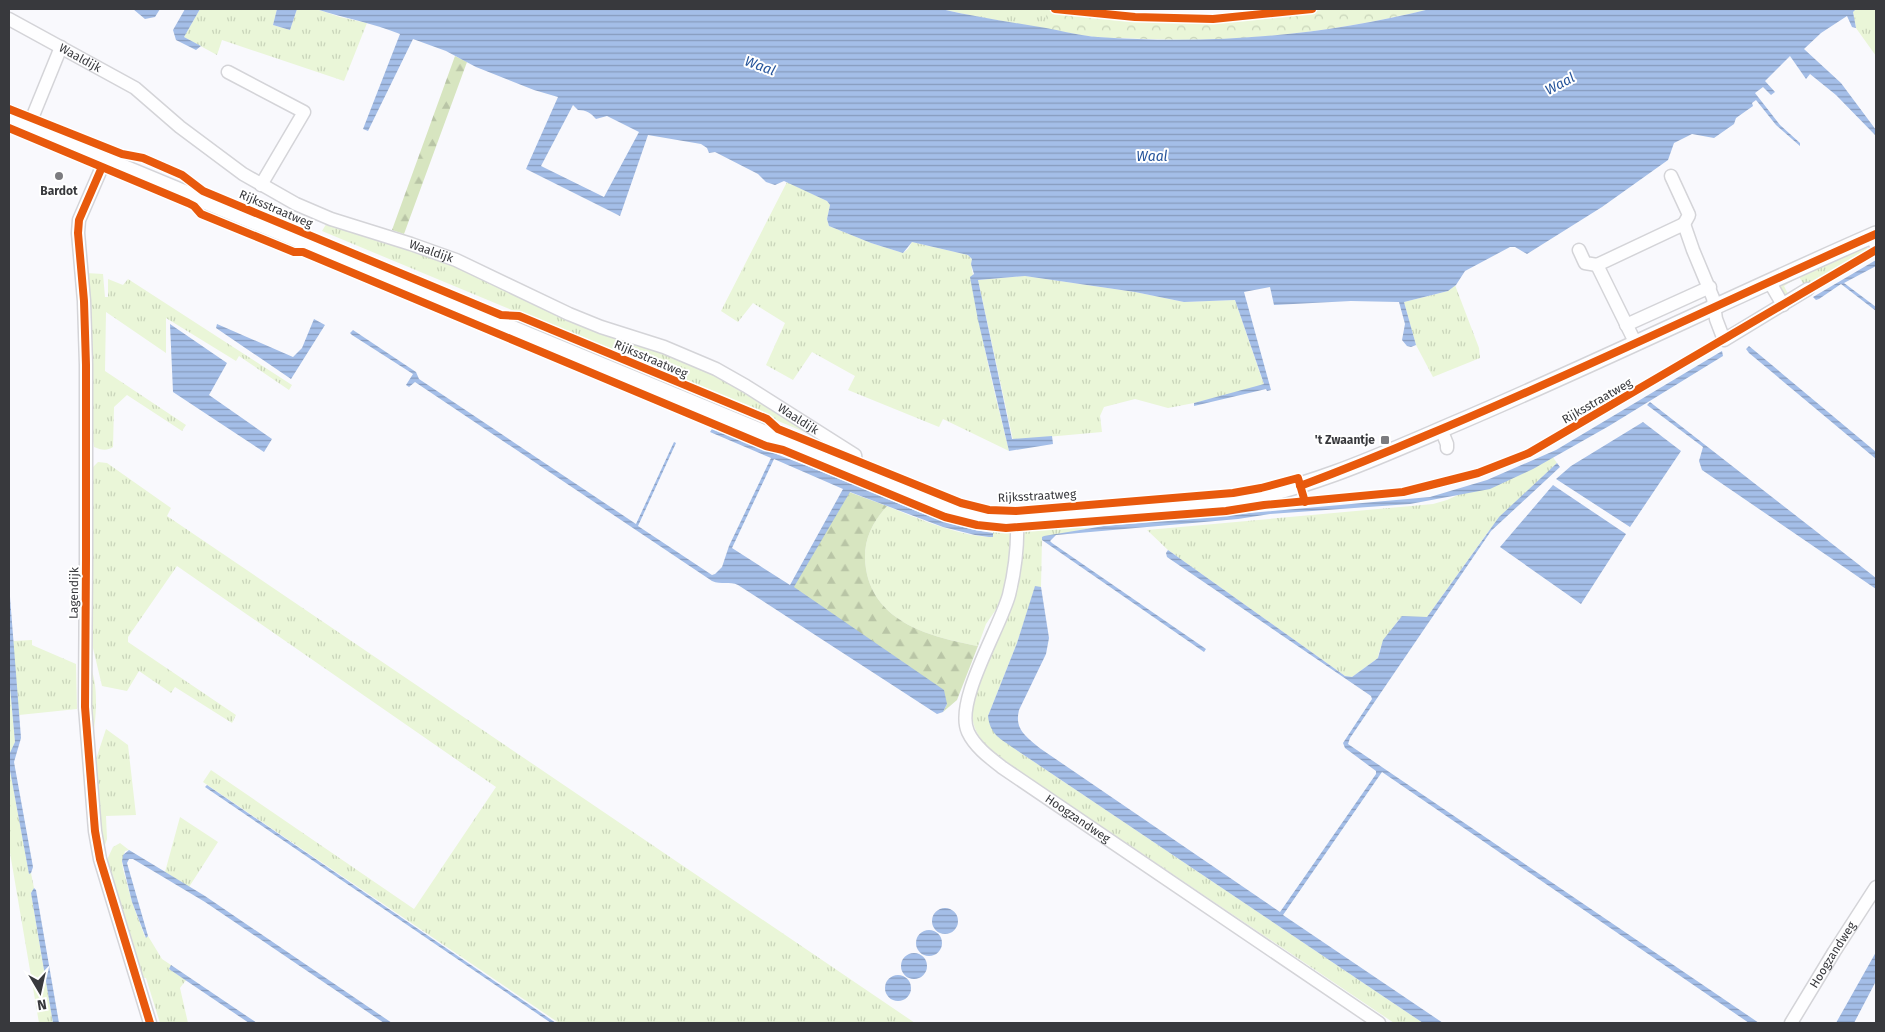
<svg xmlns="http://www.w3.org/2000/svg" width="1885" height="1032" font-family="'Fira Sans',sans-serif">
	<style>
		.grass { fill: url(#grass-tufts) }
		.forest { fill: url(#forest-firs) }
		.park { fill: url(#park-crowns) }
		.water { fill: url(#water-rules); fill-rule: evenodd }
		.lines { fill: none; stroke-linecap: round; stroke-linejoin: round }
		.minor-casing { stroke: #d4d4d8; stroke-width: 15 }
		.tertiary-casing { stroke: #d4d4d8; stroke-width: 18 }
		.minor { stroke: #fefeff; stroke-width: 12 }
		.tertiary { stroke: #fefeff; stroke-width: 15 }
		.cycleway-casing { stroke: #fff; stroke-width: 11 }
		.cycleway { stroke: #e8590c; stroke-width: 8 }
		.poi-dot { fill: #7c7c80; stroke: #fff; stroke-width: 2 }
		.labels { text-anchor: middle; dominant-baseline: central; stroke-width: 4; stroke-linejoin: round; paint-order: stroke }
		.street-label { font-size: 12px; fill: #38393d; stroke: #fff }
		.poi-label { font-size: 12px; font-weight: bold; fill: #38393d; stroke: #fff }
		.water-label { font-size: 14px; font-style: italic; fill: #27559b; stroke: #fff }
	</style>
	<defs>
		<pattern id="grass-tufts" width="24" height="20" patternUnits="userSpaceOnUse" patternTransform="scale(1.25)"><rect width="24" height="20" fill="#eaf6d8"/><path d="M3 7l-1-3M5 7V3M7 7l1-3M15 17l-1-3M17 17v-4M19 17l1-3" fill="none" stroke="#c9d4ba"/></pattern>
		<pattern id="forest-firs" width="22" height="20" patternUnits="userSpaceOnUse" patternTransform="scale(1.25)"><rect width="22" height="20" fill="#d7e5c0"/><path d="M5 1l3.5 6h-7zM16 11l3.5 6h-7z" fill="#b9c5a6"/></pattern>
		<pattern id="park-crowns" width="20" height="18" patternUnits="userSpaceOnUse" patternTransform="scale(1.25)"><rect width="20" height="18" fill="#eaf6d8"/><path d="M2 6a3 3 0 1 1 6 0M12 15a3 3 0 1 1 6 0" fill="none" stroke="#c9d4ba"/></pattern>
		<pattern id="water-rules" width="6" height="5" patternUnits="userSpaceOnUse" patternTransform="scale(1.25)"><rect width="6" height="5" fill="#a4bee8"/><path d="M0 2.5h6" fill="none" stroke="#879bbd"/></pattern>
	</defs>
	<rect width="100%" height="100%" fill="#f9f9fd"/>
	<path class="grass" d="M 200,9 L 277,9 L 273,25 L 290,30 L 297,9 L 316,9 L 340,17 L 367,23 L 344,81 L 222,40 L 217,55 L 184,37 Z
		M 941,9 L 1045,9 L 1062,12 L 1072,17 L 1204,24 L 1344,9 L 1430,9 L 1096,37 L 978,17 Z
		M 1856,9 L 1876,9 L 1876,56 L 1856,28 L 1853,12 Z
		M 787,182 L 827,201 L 830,205 L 827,219 L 829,226 L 871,243 L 903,253 L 908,249 L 912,242 L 968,255 L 972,259 C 970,267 974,277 975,285 C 980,341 996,396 1009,451 L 943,419 L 939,427 L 848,390 L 855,376 L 812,352 L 793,380 L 766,365 L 785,323 L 753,303 L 738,322 L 721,311 Z
		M 328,221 L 409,245 L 730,381 L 826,441 L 322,231 Z
		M 1864,246 L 1870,250 L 1806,288 L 1799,277 L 1784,286 L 1788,294 L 1785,297 L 1780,289 L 1783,282 Z
		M 86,273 L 103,274 L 105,297 L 108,297 L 108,279 L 123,285 L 128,279 L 292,385 L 289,390 L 239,356 L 236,361 L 166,318 L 166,353 L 106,312 L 105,371 L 186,425 L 182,431 L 127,395 L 114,407 L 113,447 C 107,451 101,450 94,447 L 93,441 L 93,385 Z
		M 1025,276 L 1135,292 L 1184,302 L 1235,300 L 1264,385 L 1194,403 L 1168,408 L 1135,399 L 1104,407 L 1100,416 L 1102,432 L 1013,440 L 978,280 Z
		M 1455,285 L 1479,348 L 1480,358 L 1433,377 L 1416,345 L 1404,302 L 1448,291 Z
		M 1550,453 L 1557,463 L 1504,513 L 1488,532 L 1427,617 L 1399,619 C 1391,632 1380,642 1378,658 L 1352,677 L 1345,676 L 1168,550 L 1147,530 L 1433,504 L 1447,500 Z
		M 98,462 L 107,463 L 171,508 L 167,516 L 915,1023 L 559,1023 L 203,782 L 211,770 L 414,909 L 496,787 L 177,566 L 128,637 L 128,642 L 236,715 L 232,723 L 175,687 L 171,693 L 139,671 L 127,691 L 102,686 L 93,648 L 91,469 Z
		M 887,506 C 916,518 961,537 993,537 L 993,529 L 1009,530 L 1011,542 L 1006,589 L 1002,601 L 986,624 L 978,646 C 931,637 875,623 866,569 C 862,544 870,525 887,506 Z
		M 1061,528 L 1090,528 L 1042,538 L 1041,587 L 1035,587 L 1017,643 L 988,716 L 1015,749 L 1423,1023 L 1394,1023 L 1006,762 C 986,745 971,736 972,707 L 1023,536 L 1026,530 Z
		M 32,640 L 32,645 L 76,664 L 77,709 L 19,715 L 13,641 Z
		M 91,669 C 99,687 96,722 92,741 Z
		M 9,676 L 15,742 L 9,756 Z
		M 106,729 L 128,745 L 136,815 L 106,816 L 107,839 L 105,845 L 102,846 L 95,762 Z
		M 9,765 L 29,873 L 31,873 L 34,888 L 31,893 L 53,1023 L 39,1023 L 9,847 Z
		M 180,817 L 218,842 L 189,887 L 165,872 Z
		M 120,843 L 129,850 L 125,851 L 122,861 L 123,869 L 132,902 L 145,937 L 148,936 L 162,959 L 171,965 L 169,969 L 186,980 L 180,988 L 188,1023 L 160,1023 L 146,978 L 142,978 L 105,864 L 113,847 Z"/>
	<path class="forest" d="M 455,56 L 467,62 L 404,234 L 392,230 Z
		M 849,492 L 887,506 C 870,525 862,544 866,569 C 875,623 931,637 978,646 L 957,700 L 943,712 L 947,704 L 793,587 Z"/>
	<path class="park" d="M 1047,9 L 1101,16 L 1169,19 L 1243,19 L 1330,9 L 1430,9 C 1336,32 1242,43 1145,39 C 1129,38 1112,39 1096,37 C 1079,35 1061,31 1044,28 Z"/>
	<path class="water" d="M 133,9 L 160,9 L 155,17 L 145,19 Z
		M 185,9 L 200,9 L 184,37 L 201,46 L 196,50 L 176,40 L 173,30 Z
		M 277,9 L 297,9 L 290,30 L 273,25 Z
		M 316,9 L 941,9 C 976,17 1010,22 1046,28 C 1063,31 1081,36 1098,37 C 1211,45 1321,36 1430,9 L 1856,9 L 1853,12 L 1856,28 L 1852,27 L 1847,16 L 1821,33 L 1804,49 L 1841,83 L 1876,130 L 1876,136 L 1836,95 L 1810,74 L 1806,79 L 1790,56 L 1765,81 L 1775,92 L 1771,95 L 1763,87 L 1755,93 L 1780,125 L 1800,143 L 1800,146 L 1776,125 L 1756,100 L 1752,103 L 1753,106 L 1736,118 L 1734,124 L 1714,138 L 1692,134 L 1674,143 L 1668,160 L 1602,207 L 1527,254 L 1515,247 L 1510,247 L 1465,271 L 1456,285 L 1448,291 L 1404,302 L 1416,345 L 1411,347 L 1407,346 L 1402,340 L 1405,324 L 1399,302 L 1351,301 L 1274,305 L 1270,287 L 1244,292 L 1271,390 L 1267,391 L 1266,389 L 1194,406 L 1194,403 L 1264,384 L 1235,300 L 1184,302 L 1135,292 L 1025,276 L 978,280 L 1012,439 L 1052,436 L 1053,444 L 1009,451 L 978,320 L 970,277 L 974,274 L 971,264 L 972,259 L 968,255 L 912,242 L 903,253 L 871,243 L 829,226 L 827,219 L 830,205 L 827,201 L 784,181 L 775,185 L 766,182 L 758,174 L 715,152 L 709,153 L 707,148 L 701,144 L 648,135 L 620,216 L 526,169 L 558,97 L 534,90 L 476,67 L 446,51 L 413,39 L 368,131 L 363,129 L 400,34 C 373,23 344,18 316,9 ZM 573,105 L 578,110 C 586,110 591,113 596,119 L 607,116 L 639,132 L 604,197 L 541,166 Z
		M 1876,260 L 1876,266 L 1844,283 L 1876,307 L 1876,311 L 1841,284 L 1819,299 L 1816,300 L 1813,297 Z
		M 314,319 L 325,325 L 291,379 L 216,328 L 217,324 L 293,357 L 302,348 Z
		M 170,324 L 227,363 L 209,395 L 272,439 L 264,452 L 173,392 Z
		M 353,330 L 416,372 L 419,379 L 636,524 L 674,442 L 676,443 L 638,526 L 712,575 L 715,574 L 722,567 L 729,546 L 771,458 L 710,432 L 712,429 C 760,448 809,466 857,486 C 902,504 945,527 993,533 L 993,537 L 989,537 L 975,535 L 943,527 L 850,492 L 794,587 L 944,690 L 947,704 L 943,712 L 937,714 L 738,585 C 730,581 721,585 712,581 L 415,382 L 409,387 L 406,385 L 413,374 L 352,335 L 350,333 ZM 774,459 L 843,489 L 790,585 L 732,548 Z
		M 1749,346 L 1876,452 L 1876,459 L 1749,353 L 1746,349 Z
		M 1722,351 L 1723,356 L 1609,426 L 1533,469 L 1490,489 L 1410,504 L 1270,514 L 1238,519 L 1056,535 L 1050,541 L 1052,543 L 1206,649 L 1204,652 L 1042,540 L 1042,537 L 1044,536 L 1104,526 L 1430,497 L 1487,480 L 1556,450 Z
		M 1650,402 L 1876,578 L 1876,589 L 1702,470 L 1699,461 L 1703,447 L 1647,405 Z
		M 1643,422 L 1681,451 L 1630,527 L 1556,479 L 1571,466 Z
		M 1557,463 L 1560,467 L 1491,531 L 1350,738 L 1348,744 L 1759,1023 L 1749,1023 L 1382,772 L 1283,915 L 1443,1023 L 1423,1023 L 1015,749 C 1001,739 990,735 988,716 L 1017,643 L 1035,586 L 1041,587 L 1049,638 L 1046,654 L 1019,710 C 1014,730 1027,737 1041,749 L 1280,912 L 1376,774 L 1376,771 L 1345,748 L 1343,743 L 1372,699 L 1371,696 L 1167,557 L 1166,553 L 1168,550 L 1345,676 L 1352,677 L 1374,661 L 1378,658 L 1383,640 L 1402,616 L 1427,617 L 1499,517 Z
		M 1553,485 L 1626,534 L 1581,604 L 1500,547 Z
		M 9,584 L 21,738 L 14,762 L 33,867 L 31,873 L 29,874 L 9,765 L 9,755 L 15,742 L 9,676 Z
		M 207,785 L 556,1023 L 551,1023 L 205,787 Z
		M 129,850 L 205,896 L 392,1023 L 384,1023 L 205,902 L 133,859 L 129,859 L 127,863 L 148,936 L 146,938 L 132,902 L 122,861 L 123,855 Z
		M 34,888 L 36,890 L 59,1023 L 53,1023 L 31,893 Z
		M932 921a13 13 0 1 1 26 0a13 13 0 1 1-26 0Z
		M916 943a13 13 0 1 1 26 0a13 13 0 1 1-26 0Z
		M 1876,952 L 1876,981 L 1854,1023 L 1836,1023 Z
		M901 966a13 13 0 1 1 26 0a13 13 0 1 1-26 0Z
		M 171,965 L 257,1023 L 249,1023 L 169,969 Z
		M885 988a13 13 0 1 1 26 0a13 13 0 1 1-26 0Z"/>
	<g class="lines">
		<g class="minor-casing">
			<g id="minor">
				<path id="s1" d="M 9,19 L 135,88 L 180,127 L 243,174 L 296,204 L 331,219 L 411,244 L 456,260 L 569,314 L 601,327 L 664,347 L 716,369 L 746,386 L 855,455 L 857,471"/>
				<path d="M 228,72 L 304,112 L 261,185"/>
				<path d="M 28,128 L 61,47"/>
				<path d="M 105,160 L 79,220 L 78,233 L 84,301 L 86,365 L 86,559 L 85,707 L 95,831 L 100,859 L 150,1023"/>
				<path d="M 1671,176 L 1689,215 L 1684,224"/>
				<path d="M 1872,236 L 1876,246"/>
				<path d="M 1579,250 L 1585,263 L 1597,265"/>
				<path d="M 1769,281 L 1783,305"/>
				<path d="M 1626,325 L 1710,287"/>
				<path d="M 1636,344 L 1597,265 L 1684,224 L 1693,250 L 1713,298 L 1716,319 L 1724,340 L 1808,289"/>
				<path d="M 1441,429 L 1447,444 L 1447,448"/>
				<path id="s2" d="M 1017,518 C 1018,543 1015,571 1009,595 C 1000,628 954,702 968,732 C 975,747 990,758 1003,768 L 1379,1023"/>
				<path id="s3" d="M 1791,1023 L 1834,952 L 1876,887"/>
			</g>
		</g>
		<g class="tertiary-casing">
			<path id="tertiary" d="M 9,120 L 922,498 C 957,511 980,517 1017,518 L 1235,501 C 1314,487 1386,453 1459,422 C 1600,362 1736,295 1876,234"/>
		</g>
		<use href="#minor" class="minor"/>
		<use href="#tertiary" class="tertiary"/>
		<g class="cycleway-casing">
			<path id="cycleway" d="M 1055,9 L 1135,17 L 1213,19 L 1312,9
				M 9,109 L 122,154 L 143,158 L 182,175 L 203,191 L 501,315 L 519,316 L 767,419 L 778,429 L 961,503 L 989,510 L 1016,511 L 1233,493 L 1261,488 L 1298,478 L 1305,502
				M 9,128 L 188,203 L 194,206 L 201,214 L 294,252 L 303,252 L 766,446 L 783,450 L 945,517 L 977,525 L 1006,528 L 1226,511 L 1264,505 L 1403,492 L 1478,473 L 1529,453 L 1876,250
				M 102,167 L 79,220 L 78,233 L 84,301 L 86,365 L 86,559 L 85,707 L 95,831 L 100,859 L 150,1023
				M 1300,486 C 1343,470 1385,453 1427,435 C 1579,372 1726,300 1876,234"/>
		</g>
		<use href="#cycleway" class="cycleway"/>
	</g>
	<g class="poi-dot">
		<circle cx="59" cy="176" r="5"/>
		<rect x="1380" y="435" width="10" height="10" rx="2.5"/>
	</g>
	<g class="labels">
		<g class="street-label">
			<text stroke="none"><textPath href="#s1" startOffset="81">Waaldijk</textPath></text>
			<text transform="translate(276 209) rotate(23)">Rijksstraatweg</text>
			<text stroke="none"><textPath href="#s1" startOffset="486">Waaldijk</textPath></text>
			<text transform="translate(651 359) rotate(23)">Rijksstraatweg</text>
			<text transform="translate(1597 401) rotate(-30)">Rijksstraatweg</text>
			<text stroke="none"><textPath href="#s1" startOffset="891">Waaldijk</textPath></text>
			<text transform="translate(1037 496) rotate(-3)">Rijksstraatweg</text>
			<text transform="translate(74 593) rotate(-89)">Lagendijk</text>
			<text stroke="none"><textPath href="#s2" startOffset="364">Hoogzandweg</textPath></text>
			<text stroke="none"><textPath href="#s3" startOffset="80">Hoogzandweg</textPath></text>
		</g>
		<g class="poi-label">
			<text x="59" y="191">Bardot</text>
			<text x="1375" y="440" text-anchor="end">'t Zwaantje</text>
		</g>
		<g class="water-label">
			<text transform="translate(760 66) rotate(20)">Waal</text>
			<text transform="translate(1560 84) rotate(-28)">Waal</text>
			<text x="1152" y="156">Waal</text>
		</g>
	</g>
	<rect width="1885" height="1032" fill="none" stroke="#38393d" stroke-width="20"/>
	<g transform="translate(40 992) rotate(171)" stroke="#ffffff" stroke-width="4" paint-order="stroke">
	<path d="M0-4L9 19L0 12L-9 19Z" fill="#38393d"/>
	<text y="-8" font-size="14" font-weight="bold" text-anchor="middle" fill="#38393d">N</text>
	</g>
</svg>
